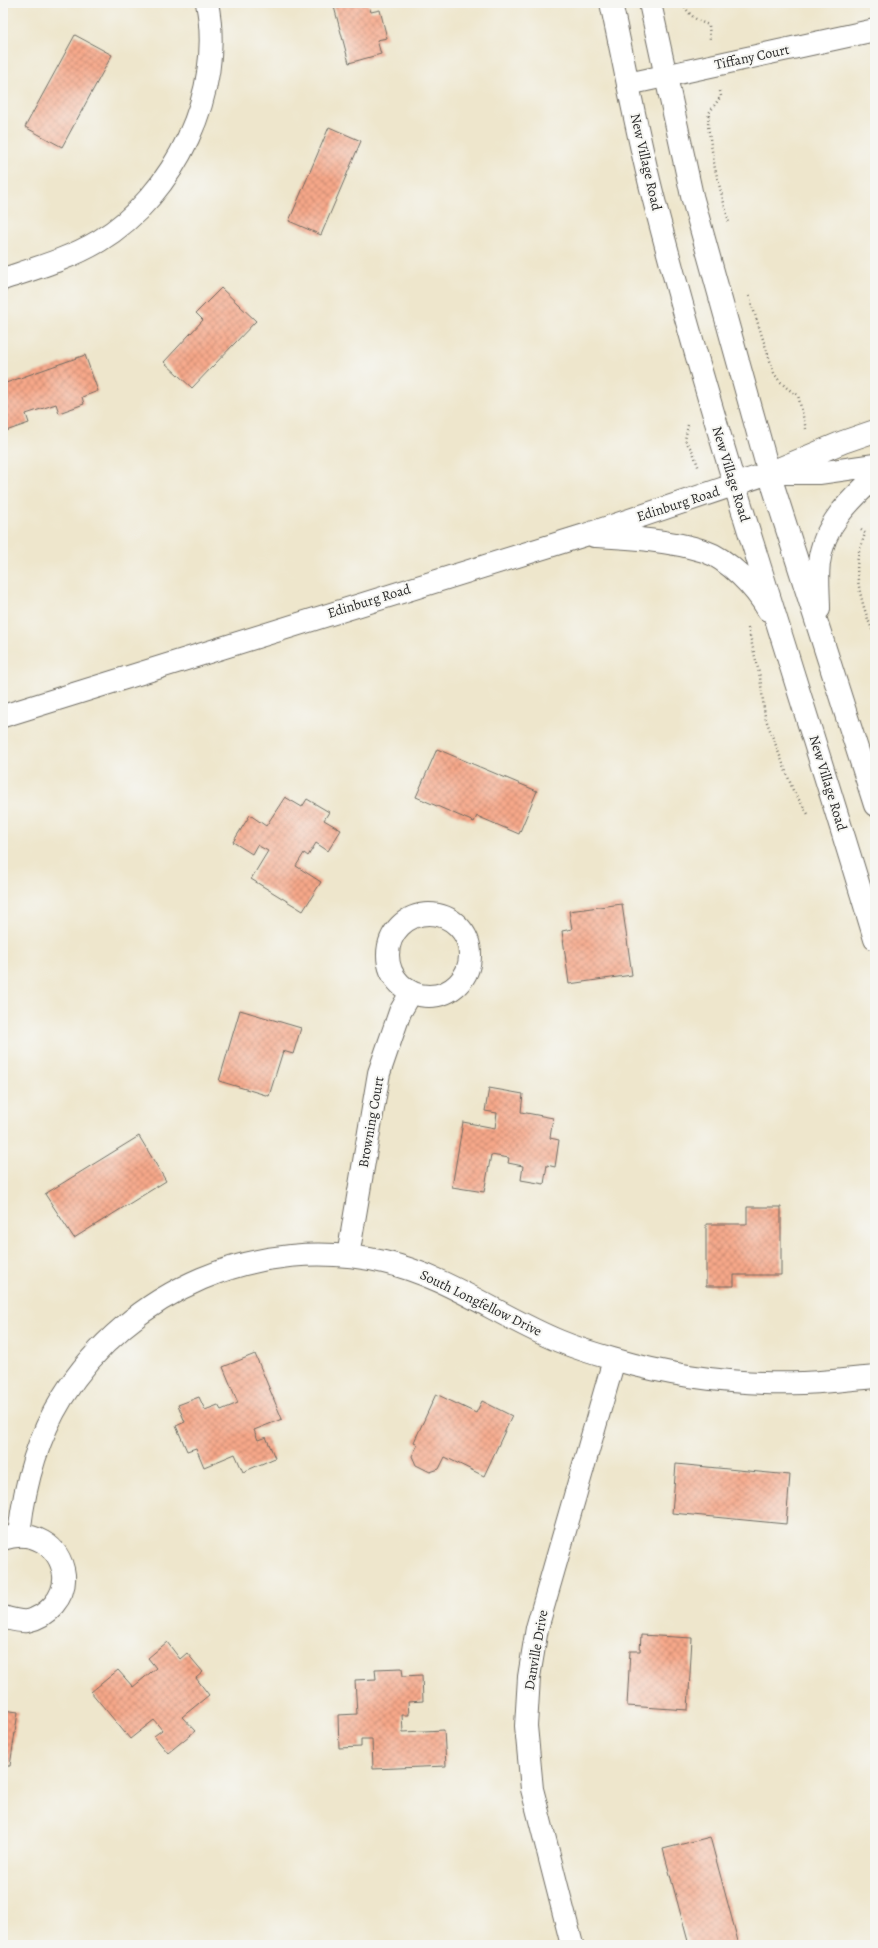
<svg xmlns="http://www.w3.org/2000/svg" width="878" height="1948" font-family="Alegreya,serif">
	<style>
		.building { fill: url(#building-cross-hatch) }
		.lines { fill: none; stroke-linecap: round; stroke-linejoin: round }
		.street-casing { stroke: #6f6c63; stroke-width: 24 }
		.secondary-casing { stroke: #6f6c63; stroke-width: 24 }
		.path { stroke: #6f6c63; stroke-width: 2.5; stroke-dasharray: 1 3; stroke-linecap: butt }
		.street { stroke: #fff; stroke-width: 22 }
		.secondary { stroke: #fff; stroke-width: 22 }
		.labels { text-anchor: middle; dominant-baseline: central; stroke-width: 4; stroke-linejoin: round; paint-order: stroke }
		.street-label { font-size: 14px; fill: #2b2b2b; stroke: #f6f6f2 }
	</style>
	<defs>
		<pattern id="building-cross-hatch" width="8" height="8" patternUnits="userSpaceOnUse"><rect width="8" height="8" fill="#f6a789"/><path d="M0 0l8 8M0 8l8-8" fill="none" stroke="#c78870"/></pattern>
	</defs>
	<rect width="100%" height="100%" fill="#f6f6f2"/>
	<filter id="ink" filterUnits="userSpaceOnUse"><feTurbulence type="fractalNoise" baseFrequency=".025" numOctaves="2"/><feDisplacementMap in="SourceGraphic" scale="8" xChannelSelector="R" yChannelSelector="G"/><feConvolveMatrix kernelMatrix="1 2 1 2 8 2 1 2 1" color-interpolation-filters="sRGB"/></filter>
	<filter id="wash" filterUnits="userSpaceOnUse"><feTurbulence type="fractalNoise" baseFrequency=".012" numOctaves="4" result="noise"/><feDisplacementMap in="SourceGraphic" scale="16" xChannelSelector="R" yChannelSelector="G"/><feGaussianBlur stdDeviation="0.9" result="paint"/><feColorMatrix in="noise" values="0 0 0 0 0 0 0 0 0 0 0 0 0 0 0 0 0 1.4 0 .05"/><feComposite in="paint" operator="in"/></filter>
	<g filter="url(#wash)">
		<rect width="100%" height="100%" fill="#eee6cc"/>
		<g id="blocks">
			<path class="building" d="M 333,3 L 368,3 L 371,12 L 380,10 L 387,38 L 377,40 L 381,54 L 349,63 Z
				M 75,35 L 112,55 L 62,147 L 25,127 Z
				M 329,127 L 361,141 L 321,235 L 289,221 Z
				M 221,288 L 256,321 L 192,388 L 164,362 L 203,320 L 196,313 Z
				M 85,355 L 98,391 L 82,397 L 84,404 L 59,413 L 56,404 L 26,414 L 29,423 L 3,432 L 3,384 Z
				M 437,749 L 537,791 L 519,834 L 477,816 L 474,822 L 416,797 Z
				M 285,797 L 302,807 L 307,799 L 329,812 L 324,820 L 341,830 L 328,851 L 316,843 L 308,856 L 304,853 L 296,866 L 321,882 L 303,911 L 251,879 L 268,851 L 257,845 L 252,854 L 233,842 L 250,815 L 266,826 Z
				M 622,904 L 632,975 L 569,984 L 562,931 L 572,929 L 569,911 Z
				M 240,1010 L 301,1028 L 293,1054 L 283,1051 L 269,1096 L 219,1081 Z
				M 489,1088 L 523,1094 L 521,1112 L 553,1118 L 550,1138 L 559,1140 L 555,1167 L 547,1165 L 544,1184 L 521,1180 L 523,1166 L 508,1163 L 509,1158 L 491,1155 L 484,1192 L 452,1187 L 463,1122 L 495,1128 L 497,1113 L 485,1111 Z
				M 139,1136 L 166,1181 L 74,1238 L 45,1194 Z
				M 747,1207 L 781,1207 L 781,1275 L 734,1275 L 734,1286 L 706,1286 L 706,1224 L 747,1224 Z
				M 255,1354 L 282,1419 L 254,1430 L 258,1440 L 266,1437 L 275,1458 L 243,1472 L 235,1454 L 204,1467 L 196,1448 L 187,1451 L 176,1426 L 185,1422 L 178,1405 L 199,1397 L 205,1410 L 218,1405 L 221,1410 L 238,1403 L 223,1367 Z
				M 436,1394 L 476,1413 L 482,1401 L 512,1416 L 484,1476 L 445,1457 L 439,1469 L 430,1472 L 416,1465 L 412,1456 L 418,1444 L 414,1442 Z
				M 676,1464 L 790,1475 L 786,1524 L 672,1513 Z
				M 641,1635 L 692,1638 L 688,1710 L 627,1706 L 630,1651 L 640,1651 Z
				M 167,1642 L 180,1659 L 187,1653 L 203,1672 L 196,1678 L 209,1695 L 182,1717 L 195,1731 L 168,1753 L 154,1736 L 162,1730 L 154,1720 L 130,1739 L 91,1692 L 118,1670 L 133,1687 L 156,1668 L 148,1658 Z
				M 402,1668 L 403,1676 L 422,1675 L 423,1701 L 408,1702 L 409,1715 L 402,1715 L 403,1732 L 444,1730 L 446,1766 L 373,1769 L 372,1739 L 361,1739 L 361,1747 L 339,1748 L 338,1715 L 357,1714 L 355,1680 L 376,1679 L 375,1669 Z
				M 3,1710 L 18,1712 L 10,1766 L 3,1766 Z
				M 710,1837 L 739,1945 L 689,1945 L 663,1849 Z"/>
		</g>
	</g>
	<g filter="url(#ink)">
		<use href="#blocks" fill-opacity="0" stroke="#6f6c63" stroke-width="1"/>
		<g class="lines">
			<g class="street-casing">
				<path id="street" d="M 628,84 L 875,30
					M 3,279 C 36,268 69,259 99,241 C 175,195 225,91 207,3
					M388 955a41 41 0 1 1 82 0a41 41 0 1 1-82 0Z
					M 348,1256 L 379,1073 L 400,1012 L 411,993
					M 19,1535 C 24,1487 36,1440 62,1398 C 129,1290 260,1233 384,1262 C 447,1276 500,1317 559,1341 C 576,1348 595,1354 613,1359 C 674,1377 739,1385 803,1383 C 827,1382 851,1379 875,1377
					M 3,1539 C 31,1529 60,1544 64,1575 C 66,1597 47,1617 27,1621 C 19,1622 11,1619 3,1617
					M 572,1945 L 532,1789 L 526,1726 L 529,1677 L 537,1628 L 614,1360"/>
			</g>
			<g class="secondary-casing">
				<path id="secondary" d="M 611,3 C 626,71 638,141 656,208 C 720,454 802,695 875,939
					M 650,3 L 692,196 L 769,473 L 875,805
					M 780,473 L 819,473 L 875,465
					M 594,536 C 630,538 669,540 704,551 C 728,559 756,588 768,610
					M 819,609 C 819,594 817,577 819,563 C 823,526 849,501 875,477
					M 3,716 L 585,535 L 769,473 L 843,442 L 875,431"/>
			</g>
			<path class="path" d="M 683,3 C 688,15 697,21 709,25 L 710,39
				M 720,91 L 721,96 L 709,113 L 708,126 L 715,169 L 729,222
				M 749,296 L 774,373 C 780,383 787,389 798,395 L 806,429
				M 688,425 L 685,440 L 693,452 L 699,469
				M 861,530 L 865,533 C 863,541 859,549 858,557 C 854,580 865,615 875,636
				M 748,628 L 760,677 L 765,717 L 793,790 L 808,814"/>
			<use href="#street" class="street"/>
			<use href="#secondary" class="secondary"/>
		</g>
	</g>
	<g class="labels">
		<g class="street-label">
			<text transform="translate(752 57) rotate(-12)">Tiffany Court</text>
			<text transform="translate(646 162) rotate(77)">New Village Road</text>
			<text transform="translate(731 474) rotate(73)">New Village Road</text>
			<text transform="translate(678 504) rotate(-18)">Edinburg Road</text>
			<text transform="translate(369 601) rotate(-17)">Edinburg Road</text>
			<text transform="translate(828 783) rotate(73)">New Village Road</text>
			<text transform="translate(371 1122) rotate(-80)">Browning Court</text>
			<text transform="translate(481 1303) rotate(26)">South Longfellow Drive</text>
			<text transform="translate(536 1650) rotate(-80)">Danville Drive</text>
		</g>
	</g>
	<rect width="878" height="1948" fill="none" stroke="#f6f6f2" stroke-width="16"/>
</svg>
